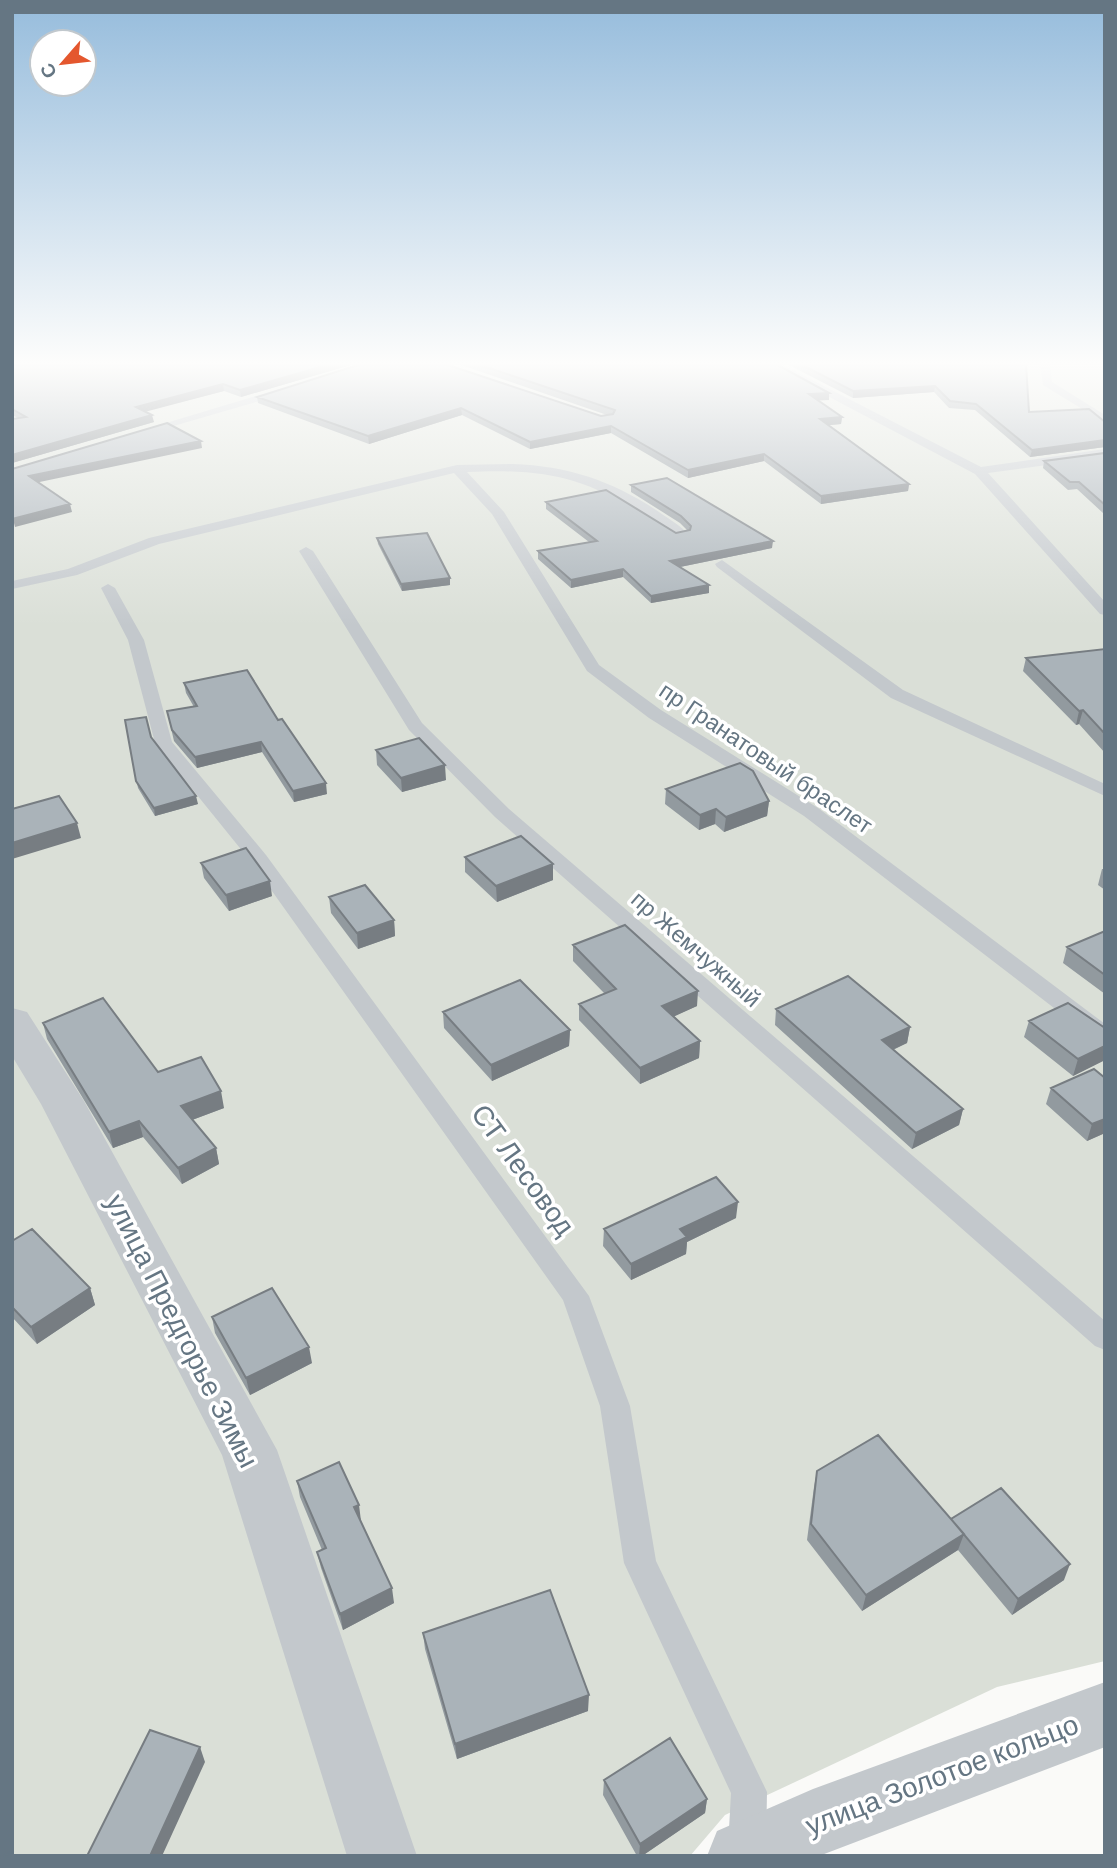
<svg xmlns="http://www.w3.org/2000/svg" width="1117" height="1868" font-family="Helvetica,sans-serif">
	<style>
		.green { fill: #dadfd7 }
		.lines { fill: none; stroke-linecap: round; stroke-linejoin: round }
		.service { fill: #c3c8cc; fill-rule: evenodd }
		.minor { fill: #c3c8cc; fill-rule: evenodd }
		.wall { fill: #929a9f }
		.shaded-wall { fill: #777d82 }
		.building { fill: #aab3b9; stroke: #777d82; stroke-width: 2 }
		.labels { text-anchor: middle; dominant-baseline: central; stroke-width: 7; stroke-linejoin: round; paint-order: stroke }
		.street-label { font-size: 23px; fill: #657683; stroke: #fff }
		.near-street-label { font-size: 28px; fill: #657683; stroke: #fff }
	</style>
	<rect width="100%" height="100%" fill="#fafaf8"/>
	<path class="green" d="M 12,364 L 1105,364 L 1105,1661 L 997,1687 L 725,1815 L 690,1856 L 12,1856 Z"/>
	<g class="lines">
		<path class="service" d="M 767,364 L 781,364 L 981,467 L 1105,449 L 1105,457 L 988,473 L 1105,602 L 1105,615 L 1100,614 L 975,474 Z
			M 1040,364 L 1050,364 L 1052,382 L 1105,415 L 1105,423 L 1043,385 Z
			M 286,387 L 290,388 L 290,392 L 146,434 L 136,432 Z
			M 513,464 C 568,466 613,481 659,512 C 669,519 681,526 689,535 L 677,538 C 601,484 562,467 467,472 L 504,512 L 599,665 L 661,710 L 818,808 L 1105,1024 L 1105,1044 L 1097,1041 L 804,816 L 649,718 L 587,671 L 492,514 L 454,473 L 159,544 L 77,575 L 12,589 L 12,581 L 68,569 L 149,538 L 457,465 Z
			M 306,547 L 313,551 L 422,723 L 509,809 L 1105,1321 L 1105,1350 L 1095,1346 L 495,817 L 409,730 L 299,551 Z
			M 722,560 L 903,690 L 1105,784 L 1105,796 L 891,698 L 717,567 L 715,564 Z
			M 108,584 L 115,588 L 144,640 L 172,742 L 266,855 L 589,1296 L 630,1406 L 656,1561 L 767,1792 L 766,1847 L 762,1856 L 732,1856 L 728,1847 L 731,1793 L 624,1563 L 600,1406 L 563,1300 L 252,863 L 155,743 L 128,640 L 101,588 Z"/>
		<path class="minor" d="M 12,1008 L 27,1012 L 84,1101 L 277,1450 L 417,1856 L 347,1856 L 222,1455 L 41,1104 L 12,1056 Z
			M 1105,1682 L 1105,1747 L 819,1856 L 707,1856 L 717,1831 L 813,1789 Z"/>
	</g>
	<path class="wall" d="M 12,364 L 354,364 L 241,397 L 224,391 L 145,411 L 154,422 L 12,463 L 12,419 L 18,418 L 12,415 Z
		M 458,364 L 776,364 L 829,393 L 829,400 L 818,400 L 842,417 L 841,424 L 829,425 L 909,484 L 908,491 L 821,504 L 764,461 L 688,478 L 611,433 L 530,449 L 462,415 L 369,444 L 258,403 L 257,397 L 601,416 L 607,415 Z
		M 787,364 L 1026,364 L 1029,412 L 1105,422 L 1105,447 L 1030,457 L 975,410 L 949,408 L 934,392 L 853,398 Z
		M 1105,453 L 1105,513 L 1103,513 L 1077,489 L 1068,490 L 1043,468 L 1044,461 Z
		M 631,485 L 772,548 L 680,567 L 709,585 L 709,593 L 651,603 L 623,577 L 571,588 L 538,559 L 538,551 L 589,542 L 546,509 L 546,502 L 676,533 L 688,531 L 680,523 L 631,492 Z
		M 377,538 L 450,578 L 450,585 L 402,591 L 378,544 Z
		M 1105,649 L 1105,753 L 1079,724 L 1076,725 L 1023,671 L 1026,658 Z
		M 184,683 L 327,794 L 294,802 L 262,752 L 197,768 L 174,741 L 167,711 L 194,707 L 186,693 Z
		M 125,720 L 151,737 L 198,804 L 155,816 L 138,788 Z
		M 376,750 L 446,780 L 402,792 L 377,765 Z
		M 666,789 L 769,801 L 767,816 L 724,832 L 715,824 L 699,830 L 665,804 Z
		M 465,857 L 553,880 L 497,902 L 465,872 Z
		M 201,863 L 272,896 L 229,911 L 204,878 Z
		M 1102,869 L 1105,869 L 1105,890 L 1098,885 Z
		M 329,897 L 394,920 L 395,936 L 358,949 L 331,913 Z
		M 1105,931 L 1105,994 L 1063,963 L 1067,947 Z
		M 573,945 L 697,1006 L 674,1016 L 700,1041 L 699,1058 L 640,1084 L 579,1020 L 579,1004 L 605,994 L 573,961 Z
		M 776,1009 L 910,1027 L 907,1043 L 893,1050 L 963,1109 L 959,1125 L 912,1149 L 775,1025 Z
		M 443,1012 L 570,1030 L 569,1046 L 492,1081 L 444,1028 Z
		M 1029,1021 L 1105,1028 L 1105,1060 L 1073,1076 L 1024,1037 Z
		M 43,1023 L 158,1072 L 224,1108 L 192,1120 L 216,1148 L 219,1164 L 182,1184 L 143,1137 L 113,1148 L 47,1039 Z
		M 1105,1078 L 1105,1133 L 1087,1141 L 1046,1104 L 1051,1088 Z
		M 736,1218 L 687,1242 L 686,1254 L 631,1280 L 603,1246 L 604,1229 Z
		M 12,1241 L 90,1288 L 95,1305 L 37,1344 L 12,1317 Z
		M 212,1317 L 312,1363 L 250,1395 L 215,1333 Z
		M 817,1471 L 951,1520 L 1064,1580 L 1012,1615 L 958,1550 L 862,1611 L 807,1540 L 814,1487 Z
		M 297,1481 L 361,1521 L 360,1521 L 394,1603 L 343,1630 L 321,1568 L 317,1552 L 322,1550 L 300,1497 Z
		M 423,1633 L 588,1711 L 457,1759 L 425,1649 Z
		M 604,1780 L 707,1799 L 705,1813 L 642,1856 L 637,1856 L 603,1795 Z"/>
	<path class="shaded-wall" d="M 331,364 L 354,364 L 241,397 L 240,390 Z
		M 223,384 L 224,391 L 137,414 L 136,407 Z
		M 935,386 L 934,392 L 853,398 L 853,391 Z
		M 829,393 L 829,400 L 809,401 L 809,394 Z
		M 461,408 L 462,415 L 369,444 L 368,436 Z
		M 152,415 L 154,422 L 12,463 L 12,455 Z
		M 842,417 L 841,424 L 820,426 L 820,419 Z
		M 611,426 L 611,433 L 530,449 L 530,442 Z
		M 1105,440 L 1105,447 L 1030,457 L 1032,450 Z
		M 201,441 L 202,448 L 30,484 L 29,476 Z
		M 764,454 L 764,461 L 688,478 L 688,470 Z
		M 909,484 L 908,491 L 821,504 L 821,496 Z
		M 70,504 L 72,512 L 15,527 L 13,519 Z
		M 773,541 L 772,548 L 670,569 L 670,561 Z
		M 623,569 L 623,577 L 571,588 L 571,580 Z
		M 450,578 L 450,585 L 402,591 L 401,584 Z
		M 709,585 L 709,593 L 651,603 L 651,596 Z
		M 1083,710 L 1079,724 L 1076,725 L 1079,711 Z
		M 261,742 L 262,752 L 197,768 L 195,757 Z
		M 445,765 L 446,780 L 402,792 L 401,778 Z
		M 326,783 L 327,794 L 294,802 L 293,791 Z
		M 196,796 L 198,804 L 155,816 L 154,808 Z
		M 769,801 L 767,816 L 724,832 L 726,817 Z
		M 716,809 L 715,824 L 699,830 L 700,815 Z
		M 77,823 L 81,838 L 12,859 L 12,843 Z
		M 553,864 L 553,880 L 497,902 L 496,886 Z
		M 270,881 L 272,896 L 229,911 L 226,895 Z
		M 394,920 L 395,936 L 358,949 L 357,933 Z
		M 698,991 L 697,1006 L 662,1022 L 662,1006 Z
		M 910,1027 L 907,1043 L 879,1056 L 882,1040 Z
		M 570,1030 L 569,1046 L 492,1081 L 491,1065 Z
		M 700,1041 L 699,1058 L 640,1084 L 640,1068 Z
		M 1105,1046 L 1105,1060 L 1073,1076 L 1078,1059 Z
		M 221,1091 L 224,1108 L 184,1123 L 181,1106 Z
		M 963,1109 L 959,1125 L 912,1149 L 916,1133 Z
		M 1105,1119 L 1105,1133 L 1087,1141 L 1092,1124 Z
		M 139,1121 L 143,1137 L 113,1148 L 109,1132 Z
		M 216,1148 L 219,1164 L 182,1184 L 178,1168 Z
		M 738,1202 L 736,1218 L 687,1242 L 686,1254 L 631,1280 L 631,1264 L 680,1229 Z
		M 90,1288 L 95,1305 L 37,1344 L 31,1327 Z
		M 309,1347 L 312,1363 L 250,1395 L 246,1378 Z
		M 359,1505 L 361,1521 L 356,1523 L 354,1507 Z
		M 964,1534 L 958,1550 L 862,1611 L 866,1595 Z
		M 1070,1564 L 1064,1580 L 1012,1615 L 1018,1599 Z
		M 392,1588 L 394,1603 L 343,1630 L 340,1614 Z
		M 589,1695 L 588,1711 L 457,1759 L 455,1744 Z
		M 200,1747 L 205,1762 L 162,1856 L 150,1856 Z
		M 707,1799 L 705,1813 L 642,1856 L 639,1856 L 640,1844 Z"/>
	<path class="building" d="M 12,364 L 331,364 L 240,390 L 223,384 L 136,407 L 152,415 L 12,455 L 12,419 L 26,417 L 12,409 Z
		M 361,364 L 445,364 L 601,416 L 613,414 L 615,410 L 477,364 L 776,364 L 829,393 L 809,394 L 842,417 L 820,419 L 909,484 L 821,496 L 764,454 L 688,470 L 611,426 L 530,442 L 461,408 L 368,436 L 257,397 Z
		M 800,364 L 1026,364 L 1029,412 L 1089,409 L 1105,422 L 1105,440 L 1032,450 L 976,404 L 950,401 L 935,386 L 853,391 Z
		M 167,423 L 201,441 L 29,476 L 70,504 L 12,519 L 12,469 Z
		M 1105,453 L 1105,505 L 1079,482 L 1070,482 L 1044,461 Z
		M 667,478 L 773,541 L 670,561 L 709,585 L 651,596 L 623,569 L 571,580 L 538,551 L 597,541 L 546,502 L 606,490 L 676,533 L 690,530 L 691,526 L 681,516 L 631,485 Z
		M 427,533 L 450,578 L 401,584 L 377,538 Z
		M 1105,649 L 1105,734 L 1083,710 L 1079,711 L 1026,658 Z
		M 247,670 L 278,720 L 282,719 L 326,783 L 293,791 L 261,742 L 195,757 L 172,730 L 167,711 L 197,706 L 184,683 Z
		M 146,717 L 151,737 L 196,796 L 154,808 L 136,781 L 125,720 Z
		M 419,738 L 445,765 L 401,778 L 376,750 Z
		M 740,763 L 753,771 L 769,801 L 726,817 L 716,809 L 700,815 L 666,789 Z
		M 59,796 L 77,823 L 12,843 L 12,809 Z
		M 521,836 L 553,864 L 496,886 L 465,857 Z
		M 246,848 L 270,881 L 226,895 L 201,863 Z
		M 365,885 L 394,920 L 357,933 L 329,897 Z
		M 625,925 L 698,991 L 662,1006 L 700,1041 L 640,1068 L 579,1004 L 616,989 L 573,945 Z
		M 1105,931 L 1105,975 L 1067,947 Z
		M 848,976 L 910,1027 L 882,1040 L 963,1109 L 916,1133 L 776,1009 Z
		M 520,980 L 570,1030 L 491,1065 L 443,1012 Z
		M 103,998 L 158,1072 L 201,1057 L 221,1091 L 181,1106 L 216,1148 L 178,1168 L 139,1121 L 109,1132 L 43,1023 Z
		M 1068,1003 L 1105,1028 L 1105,1046 L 1078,1059 L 1029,1021 Z
		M 1094,1069 L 1105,1078 L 1105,1119 L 1092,1124 L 1051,1088 Z
		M 716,1177 L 738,1202 L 680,1229 L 687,1237 L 631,1264 L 604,1229 Z
		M 32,1229 L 90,1288 L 31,1327 L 12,1307 L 12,1241 Z
		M 272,1288 L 309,1347 L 246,1378 L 212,1317 Z
		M 878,1435 L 964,1534 L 866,1595 L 811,1524 L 817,1471 Z
		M 339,1462 L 359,1505 L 354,1507 L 392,1588 L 340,1614 L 317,1552 L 326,1548 L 297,1481 Z
		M 1001,1488 L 1070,1564 L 1018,1599 L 951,1519 Z
		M 550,1590 L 589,1695 L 455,1744 L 423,1633 Z
		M 150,1730 L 200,1747 L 150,1856 L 87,1856 Z
		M 670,1738 L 707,1799 L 640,1844 L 604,1780 Z"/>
	<linearGradient id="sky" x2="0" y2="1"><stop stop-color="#96bcdc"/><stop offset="0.58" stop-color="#fdfdfc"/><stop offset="1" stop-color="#fdfdfc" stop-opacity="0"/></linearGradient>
	<rect width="1117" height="626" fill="url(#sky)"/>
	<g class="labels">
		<g class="street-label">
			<text transform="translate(766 758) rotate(34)">пр Гранатовый браслет</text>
			<text transform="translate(696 949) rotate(41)">пр Жемчужный</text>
		</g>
		<g class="near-street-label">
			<text transform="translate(523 1170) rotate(54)">СТ Лесовод</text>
			<text transform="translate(182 1331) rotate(63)">улица Предгорье Зимы</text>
			<text transform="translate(942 1775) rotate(-21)">улица Золотое кольцо</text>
		</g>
	</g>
	<rect width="1117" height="1868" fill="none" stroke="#657683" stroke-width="28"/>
	<g transform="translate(63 63) rotate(242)"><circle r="33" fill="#ffffff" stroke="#c1c8cd" stroke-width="2"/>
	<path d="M0-5L12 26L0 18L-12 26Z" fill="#e4572e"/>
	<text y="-10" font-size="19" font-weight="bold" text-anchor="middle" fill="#657683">С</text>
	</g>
</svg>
